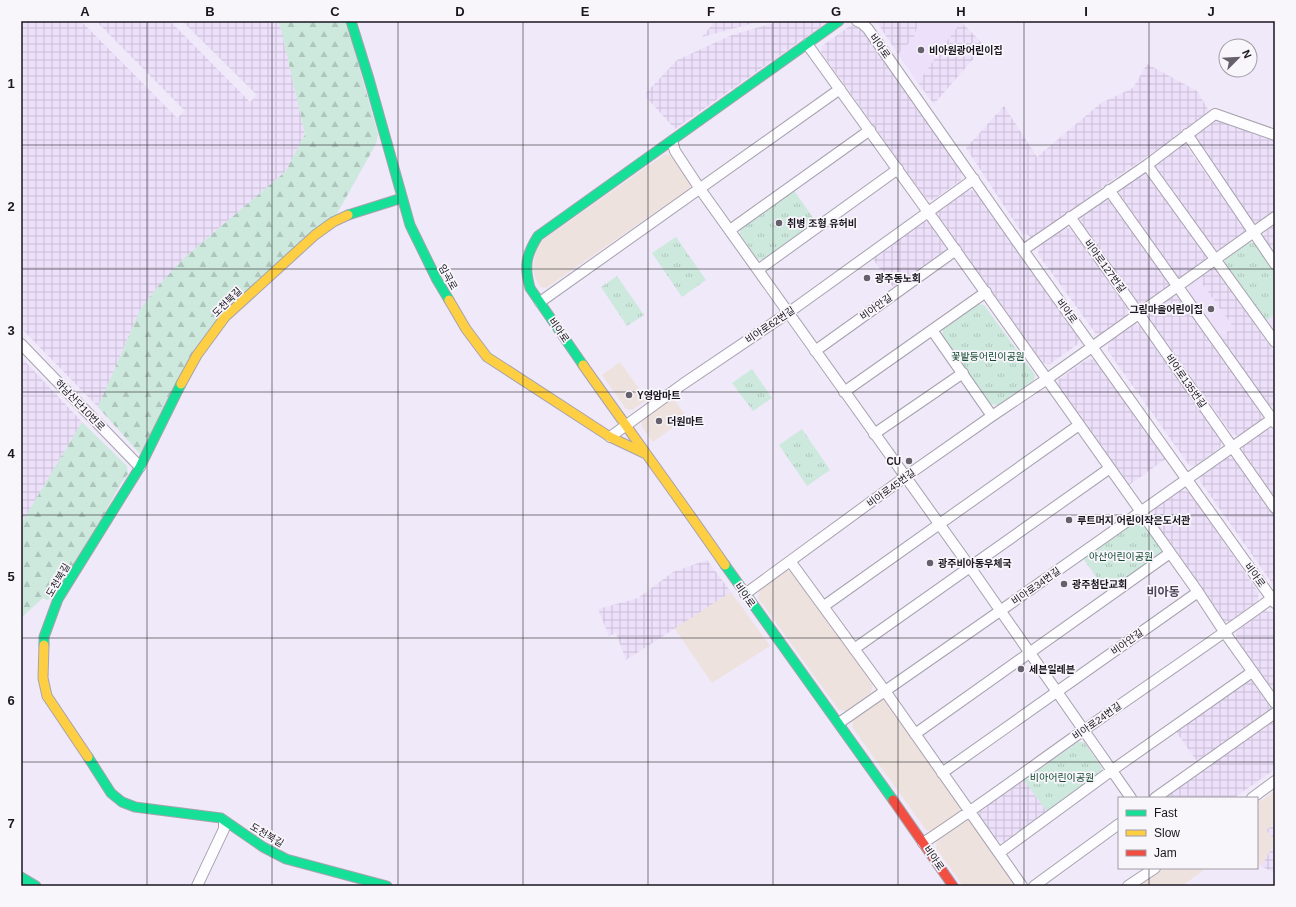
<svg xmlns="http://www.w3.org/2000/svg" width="1296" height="907" font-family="Helvetica,'Noto Sans KR',sans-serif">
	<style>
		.commercial { fill: #eee2df }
		.industrial { fill: url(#industrial-grid) }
		.built { fill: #ece0fa }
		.grass { fill: url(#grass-tufts) }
		.forest { fill: url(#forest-firs) }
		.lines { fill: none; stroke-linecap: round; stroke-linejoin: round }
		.street-casing { stroke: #a7a2ae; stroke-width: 12 }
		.fast-casing { stroke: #a7a2ae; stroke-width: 11 }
		.slow-casing { stroke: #a7a2ae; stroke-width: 11 }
		.jam-casing { stroke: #a7a2ae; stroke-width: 11 }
		.street { stroke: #fdfcfe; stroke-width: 10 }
		.fast { stroke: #16e098; stroke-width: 9 }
		.slow { stroke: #ffcf43; stroke-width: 9 }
		.jam { stroke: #f24e42; stroke-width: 9 }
		.grid { fill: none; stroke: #1a161f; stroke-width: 1; stroke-opacity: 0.55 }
		.poi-dot { fill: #65606b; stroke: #f8f5fb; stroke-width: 1.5 }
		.labels { text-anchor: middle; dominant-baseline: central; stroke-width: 3.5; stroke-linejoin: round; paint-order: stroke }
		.street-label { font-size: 10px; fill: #1a161f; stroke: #f8f5fb }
		.poi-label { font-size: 10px; font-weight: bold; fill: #1a161f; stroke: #f8f5fb; text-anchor: start }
		.park-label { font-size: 10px; fill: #114a2e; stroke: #f8f5fb }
		.quarter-label { font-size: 12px; font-weight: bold; fill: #4e445a; stroke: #f8f5fb }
		.neatline { fill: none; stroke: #1a161f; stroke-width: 1.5 }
		.grid-label { font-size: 13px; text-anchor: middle; font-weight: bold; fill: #1a161f }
	</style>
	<defs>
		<pattern id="industrial-grid" width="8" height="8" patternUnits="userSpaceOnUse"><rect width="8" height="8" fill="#ece0fa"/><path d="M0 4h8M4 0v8" fill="none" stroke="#cabfd6"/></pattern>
		<pattern id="grass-tufts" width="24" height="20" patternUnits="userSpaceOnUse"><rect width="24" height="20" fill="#cde8dd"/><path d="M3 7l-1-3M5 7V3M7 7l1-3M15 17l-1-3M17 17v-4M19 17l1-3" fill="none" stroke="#afc6bd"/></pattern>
		<pattern id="forest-firs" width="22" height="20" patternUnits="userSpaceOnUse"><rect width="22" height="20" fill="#cde8dd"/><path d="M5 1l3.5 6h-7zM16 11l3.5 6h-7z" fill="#afc6bd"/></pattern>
	</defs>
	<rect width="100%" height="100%" fill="#f0e9f9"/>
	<path class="commercial" d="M 665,154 L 673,156 L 691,182 L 689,189 L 546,288 L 540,287 L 535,277 L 533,267 L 536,252 L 540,242 Z
		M 620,362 L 647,400 L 632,410 L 626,409 L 602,375 Z
		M 673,398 L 687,417 L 653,442 L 642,427 L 641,420 Z
		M 786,571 L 794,572 L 873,685 L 871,693 L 846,711 L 839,710 L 758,598 L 759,590 Z
		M 731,592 L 770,646 L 712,683 L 674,628 Z
		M 882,699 L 887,700 L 961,805 L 959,812 L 933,831 L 926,830 L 852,727 L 853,719 Z
		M 1275,791 L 1275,824 L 1266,830 L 1275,840 L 1275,843 L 1261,866 L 1257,864 L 1257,803 Z
		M 965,820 L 970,821 L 1016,886 L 963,886 L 936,848 L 937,840 Z
		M 1165,868 L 1206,868 L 1182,886 L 1139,886 Z"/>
	<path class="industrial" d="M 21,21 L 81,21 L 177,118 L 185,111 L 96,21 L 170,21 L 250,102 L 257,95 L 182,21 L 276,21 L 280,25 L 305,134 L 286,171 L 184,258 L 159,285 L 141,308 L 98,407 L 21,328 Z
		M 715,21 L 761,21 L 702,37 Z
		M 781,21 L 829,21 L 675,129 L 646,97 L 646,93 L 677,60 L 732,35 Z
		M 876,21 L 919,21 L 914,38 L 898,54 Z
		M 961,22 L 983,44 L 974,58 L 934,104 L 918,83 L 943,46 Z
		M 851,25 L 860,27 L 962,171 L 961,180 L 933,200 L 926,199 L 821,52 L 822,46 Z
		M 1147,64 L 1197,91 L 1209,111 L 1192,126 L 1111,181 L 1032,239 L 1028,235 L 1022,233 L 966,148 L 1004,106 L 1037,157 L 1101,103 L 1133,88 Z
		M 1219,118 L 1275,139 L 1275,211 L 1258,223 L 1252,222 L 1194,137 L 1196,133 Z
		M 1180,145 L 1186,146 L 1245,228 L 1244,233 L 1218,252 L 1213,251 L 1155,171 L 1157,161 Z
		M 1142,173 L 1149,174 L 1208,256 L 1207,261 L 1181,280 L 1176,279 L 1118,199 L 1120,189 Z
		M 968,190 L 977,191 L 1080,336 L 1078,344 L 1050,364 L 1043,363 L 937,215 L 938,211 Z
		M 1104,200 L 1112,201 L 1170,282 L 1168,288 L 1143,307 L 1137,306 L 1080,226 L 1081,216 Z
		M 920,221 L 930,222 L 948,245 L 946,253 L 895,290 L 871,256 Z
		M 1275,223 L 1275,252 L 1274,252 L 1263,237 L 1265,230 Z
		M 1062,228 L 1071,229 L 1128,309 L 1127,316 L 1101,335 L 1096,334 L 1038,254 L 1040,244 Z
		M 1209,269 L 1217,270 L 1275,353 L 1275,408 L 1268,406 L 1220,337 L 1233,327 L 1198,278 Z
		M 1173,296 L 1179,297 L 1263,414 L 1262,420 L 1240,436 L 1232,434 L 1149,319 L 1150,313 Z
		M 1133,324 L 1141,326 L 1222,439 L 1220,448 L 1195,466 L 1189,465 L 1108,351 L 1109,341 Z
		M 21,357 L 82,422 L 21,524 Z
		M 1088,359 L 1097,360 L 1167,458 L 1129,485 L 1057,384 L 1058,380 Z
		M 1268,429 L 1275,430 L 1275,499 L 1242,453 L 1243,446 Z
		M 1227,457 L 1234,459 L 1275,517 L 1275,584 L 1272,583 L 1200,481 L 1200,476 Z
		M 1180,490 L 1189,492 L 1259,593 L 1257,602 L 1229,622 L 1222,621 L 1151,518 L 1152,510 Z
		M 707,560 L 731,592 L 626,660 L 616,633 L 609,636 L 598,609 L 638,598 L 673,572 Z
		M 1264,611 L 1273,612 L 1275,615 L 1274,693 L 1236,639 L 1237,631 Z
		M 1247,679 L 1254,680 L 1272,705 L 1270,712 L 1198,763 L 1175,730 Z
		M 1275,720 L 1275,769 L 1234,798 L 1164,798 Z
		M 1024,780 L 1047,812 L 1005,842 L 996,841 L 979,817 L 980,809 Z
		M 1275,824 L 1275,840 L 1266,830 Z
		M 1275,843 L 1275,873 L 1261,866 Z"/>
	<path class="built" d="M 919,21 L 960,21 L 961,22 L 943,46 L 918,83 L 898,54 L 914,38 Z
		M 1198,278 L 1233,327 L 1220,337 L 1188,292 L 1189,285 Z
		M 1275,314 L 1275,337 L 1265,322 Z"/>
	<path class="grass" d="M 793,189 L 816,222 L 765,260 L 757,259 L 740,234 L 741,227 Z
		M 676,237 L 706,280 L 682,297 L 652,253 Z
		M 1249,242 L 1257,244 L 1275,269 L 1275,314 L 1265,322 L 1224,266 L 1226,258 Z
		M 617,276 L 644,315 L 627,326 L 601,287 Z
		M 977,304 L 984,305 L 1035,375 L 1034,380 L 998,405 L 991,404 L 942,337 L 943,329 Z
		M 752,369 L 772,398 L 753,411 L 732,383 Z
		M 802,429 L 830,470 L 807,486 L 779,445 Z
		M 1135,520 L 1144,521 L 1162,547 L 1160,554 L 1107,592 L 1082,557 Z
		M 1078,742 L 1084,742 L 1102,768 L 1100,775 L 1047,812 L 1024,780 Z"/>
	<path class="forest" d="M 276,21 L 346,21 L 378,134 L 376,144 L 334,219 L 220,323 L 140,454 L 98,407 L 141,308 L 159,285 L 184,258 L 286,171 L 305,134 L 280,25 Z
		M 82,422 L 127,466 L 128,474 L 121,483 L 90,541 L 51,599 L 47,600 L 43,598 L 21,618 L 21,524 Z"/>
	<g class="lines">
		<g class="street-casing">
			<path id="street" d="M 857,21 L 862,23 L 868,29 L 1023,250 L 1275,603
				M 807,44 L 941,230 L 1198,592 L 1225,633 L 1275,703
				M 1187,134 L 1275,264
				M 672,141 L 675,151 L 700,189 L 970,567 L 1131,798
				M 1147,165 L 1275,342
				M 1109,190 L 1275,423
				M 1070,217 L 1139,314 L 1275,508
				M 730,230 L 870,130
				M 1023,250 L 1147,165 L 1215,114 L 1275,135
				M 758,270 L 898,169
				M 540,302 L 840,89
				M 932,330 L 992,416
				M 21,344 L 140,467
				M 815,351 L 956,250
				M 844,392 L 986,292
				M 874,434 L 963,373
				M 610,437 L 683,384 L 788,313 L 974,179
				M 790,561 L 885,691 L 1022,886
				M 745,594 L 905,477 L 992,416 L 1047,379 L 1275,217
				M 824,606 L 1079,425
				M 854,649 L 1110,468
				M 839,723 L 1000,611 L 1275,417
				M 915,734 L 1170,553
				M 942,773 L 1198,592
				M 1155,798 L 1275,713
				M 1252,798 L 1275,781
				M 923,843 C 978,807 1030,768 1084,730 C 1148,685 1212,642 1275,596
				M 999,853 L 1111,771 L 1252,672
				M 197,886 L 224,829 L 224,821
				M 1034,886 L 1119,824
				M 1128,886 L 1155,868"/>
		</g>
		<g class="fast-casing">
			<path id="fast" d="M 351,21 L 369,79 L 410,225 L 437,280 L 449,300
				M 348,215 L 402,198
				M 583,365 L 530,288 C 524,266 526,255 538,236 L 839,21
				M 725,565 L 893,800
				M 44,645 L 44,637 L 58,599 L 140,467 L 181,384
				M 88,757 L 111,793 L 122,802 L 135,807 L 221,818 L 263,847 L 286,859 L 387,886
				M 21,877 L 36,886"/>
		</g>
		<g class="slow-casing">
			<path id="slow" d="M 449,300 L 466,329 L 487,357 L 610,437 L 646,454
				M 583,365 C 630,432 678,497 725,565
				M 181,384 L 197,355 L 225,317 L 315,235 L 333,222 L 348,215
				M 44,645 L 43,678 L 47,696 L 88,757"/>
		</g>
		<g class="jam-casing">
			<path id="jam" d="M 893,800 L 953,886"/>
		</g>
		<use href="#street" class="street"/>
		<use href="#fast" class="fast"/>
		<use href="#slow" class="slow"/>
		<use href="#jam" class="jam"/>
	</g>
	<path class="grid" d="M 147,21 L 147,886M 272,21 L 272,886M 398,21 L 398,886M 523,21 L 523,886M 648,21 L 648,886M 773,21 L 773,886M 898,21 L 898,886M 1024,21 L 1024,886M 1149,21 L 1149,798M 21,145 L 1275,145M 21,269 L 1275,269M 21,392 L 1275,392M 21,515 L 1275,515M 21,638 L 1275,638M 21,762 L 1275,762M 1149,868 L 1149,886"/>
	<g class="poi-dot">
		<circle cx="921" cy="50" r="4"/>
		<circle cx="779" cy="223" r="4"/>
		<circle cx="867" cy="278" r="4"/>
		<circle cx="1211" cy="309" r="4"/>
		<circle cx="629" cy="395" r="4"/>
		<circle cx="659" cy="421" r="4"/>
		<circle cx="909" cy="461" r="4"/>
		<circle cx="1069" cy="520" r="4"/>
		<circle cx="930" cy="563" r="4"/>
		<circle cx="1064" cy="584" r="4"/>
		<circle cx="1021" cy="669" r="4"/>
	</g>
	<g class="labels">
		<g class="street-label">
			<text transform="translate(880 46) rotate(55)">비아로</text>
			<text transform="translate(1105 266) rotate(54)">비아로127번길</text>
			<text transform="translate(448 277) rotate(61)">임곡로</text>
			<text transform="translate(227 302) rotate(-45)">도천북길</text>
			<text transform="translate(876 307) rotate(-35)">비아안길</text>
			<text transform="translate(1067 311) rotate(54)">비아로</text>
			<text transform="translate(770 325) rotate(-34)">비아로62번길</text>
			<text transform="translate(559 330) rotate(55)">비아로</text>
			<text transform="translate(1186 381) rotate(55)">비아로135번길</text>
			<text transform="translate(80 405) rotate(46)">하남산단10번로</text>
			<text transform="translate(891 488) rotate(-36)">비아로45번길</text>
			<text transform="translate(1255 575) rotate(54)">비아로</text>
			<text transform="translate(58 580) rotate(-60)">도천북길</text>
			<text transform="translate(1036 586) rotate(-35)">비아로34번길</text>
			<text transform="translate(745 595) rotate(55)">비아로</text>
			<text transform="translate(1127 642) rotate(-35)">비아안길</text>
			<text transform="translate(1097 721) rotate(-35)">비아로24번길</text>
			<text transform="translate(267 835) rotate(30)">도천북길</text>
			<text transform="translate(934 858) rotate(55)">비아로</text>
		</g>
		<g class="poi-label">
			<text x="929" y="50">비아원광어린이집</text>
			<text x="787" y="223">취병 조형 유허비</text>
			<text x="875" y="278">광주동노회</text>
			<text x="1203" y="309" text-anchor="end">그림마을어린이집</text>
			<text x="637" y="395">Y영암마트</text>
			<text x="667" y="421">더원마트</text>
			<text x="901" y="461" text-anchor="end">CU</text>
			<text x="1077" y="520">루트머지 어린이작은도서관</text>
			<text x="938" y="563">광주비아동우체국</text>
			<text x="1072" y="584">광주첨단교회</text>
			<text x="1029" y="669">세븐일레븐</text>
		</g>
		<g class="park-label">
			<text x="988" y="356">꽃밭등어린이공원</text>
			<text x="1121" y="556">아산어린이공원</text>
			<text x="1062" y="777">비아어린이공원</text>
		</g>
		<g class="quarter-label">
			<text x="1163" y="592">비아동</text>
		</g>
	</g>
	<rect width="1296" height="907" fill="none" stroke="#f8f5fb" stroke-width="44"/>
	<rect x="1118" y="797" width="140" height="72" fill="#f8f5fb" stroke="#9f9ca3"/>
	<rect x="1126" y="810" width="20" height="6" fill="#16e098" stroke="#9f9ca3"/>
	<text x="1154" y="817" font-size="12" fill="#1a161f">Fast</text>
	<rect x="1126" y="830" width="20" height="6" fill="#ffcf43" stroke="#9f9ca3"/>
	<text x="1154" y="837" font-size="12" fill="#1a161f">Slow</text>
	<rect x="1126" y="850" width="20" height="6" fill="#f24e42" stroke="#9f9ca3"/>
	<text x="1154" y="857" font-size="12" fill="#1a161f">Jam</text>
	<g transform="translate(1238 58) rotate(66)"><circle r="19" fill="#f8f5fb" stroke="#9f9ca3"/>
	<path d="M0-3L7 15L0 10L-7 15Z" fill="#65606b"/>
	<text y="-6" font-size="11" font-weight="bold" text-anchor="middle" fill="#1a161f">N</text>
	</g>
	<rect x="22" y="22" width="1252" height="863" class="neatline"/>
	<g class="grid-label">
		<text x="85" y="16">A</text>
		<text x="210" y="16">B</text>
		<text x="335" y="16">C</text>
		<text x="460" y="16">D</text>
		<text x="585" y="16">E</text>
		<text x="711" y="16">F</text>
		<text x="836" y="16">G</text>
		<text x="961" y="16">H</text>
		<text x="1086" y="16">I</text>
		<text x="1211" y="16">J</text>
		<text x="11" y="88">1</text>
		<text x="11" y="211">2</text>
		<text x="11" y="335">3</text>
		<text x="11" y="458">4</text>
		<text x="11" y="581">5</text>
		<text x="11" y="705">6</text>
		<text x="11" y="828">7</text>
	</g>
</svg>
